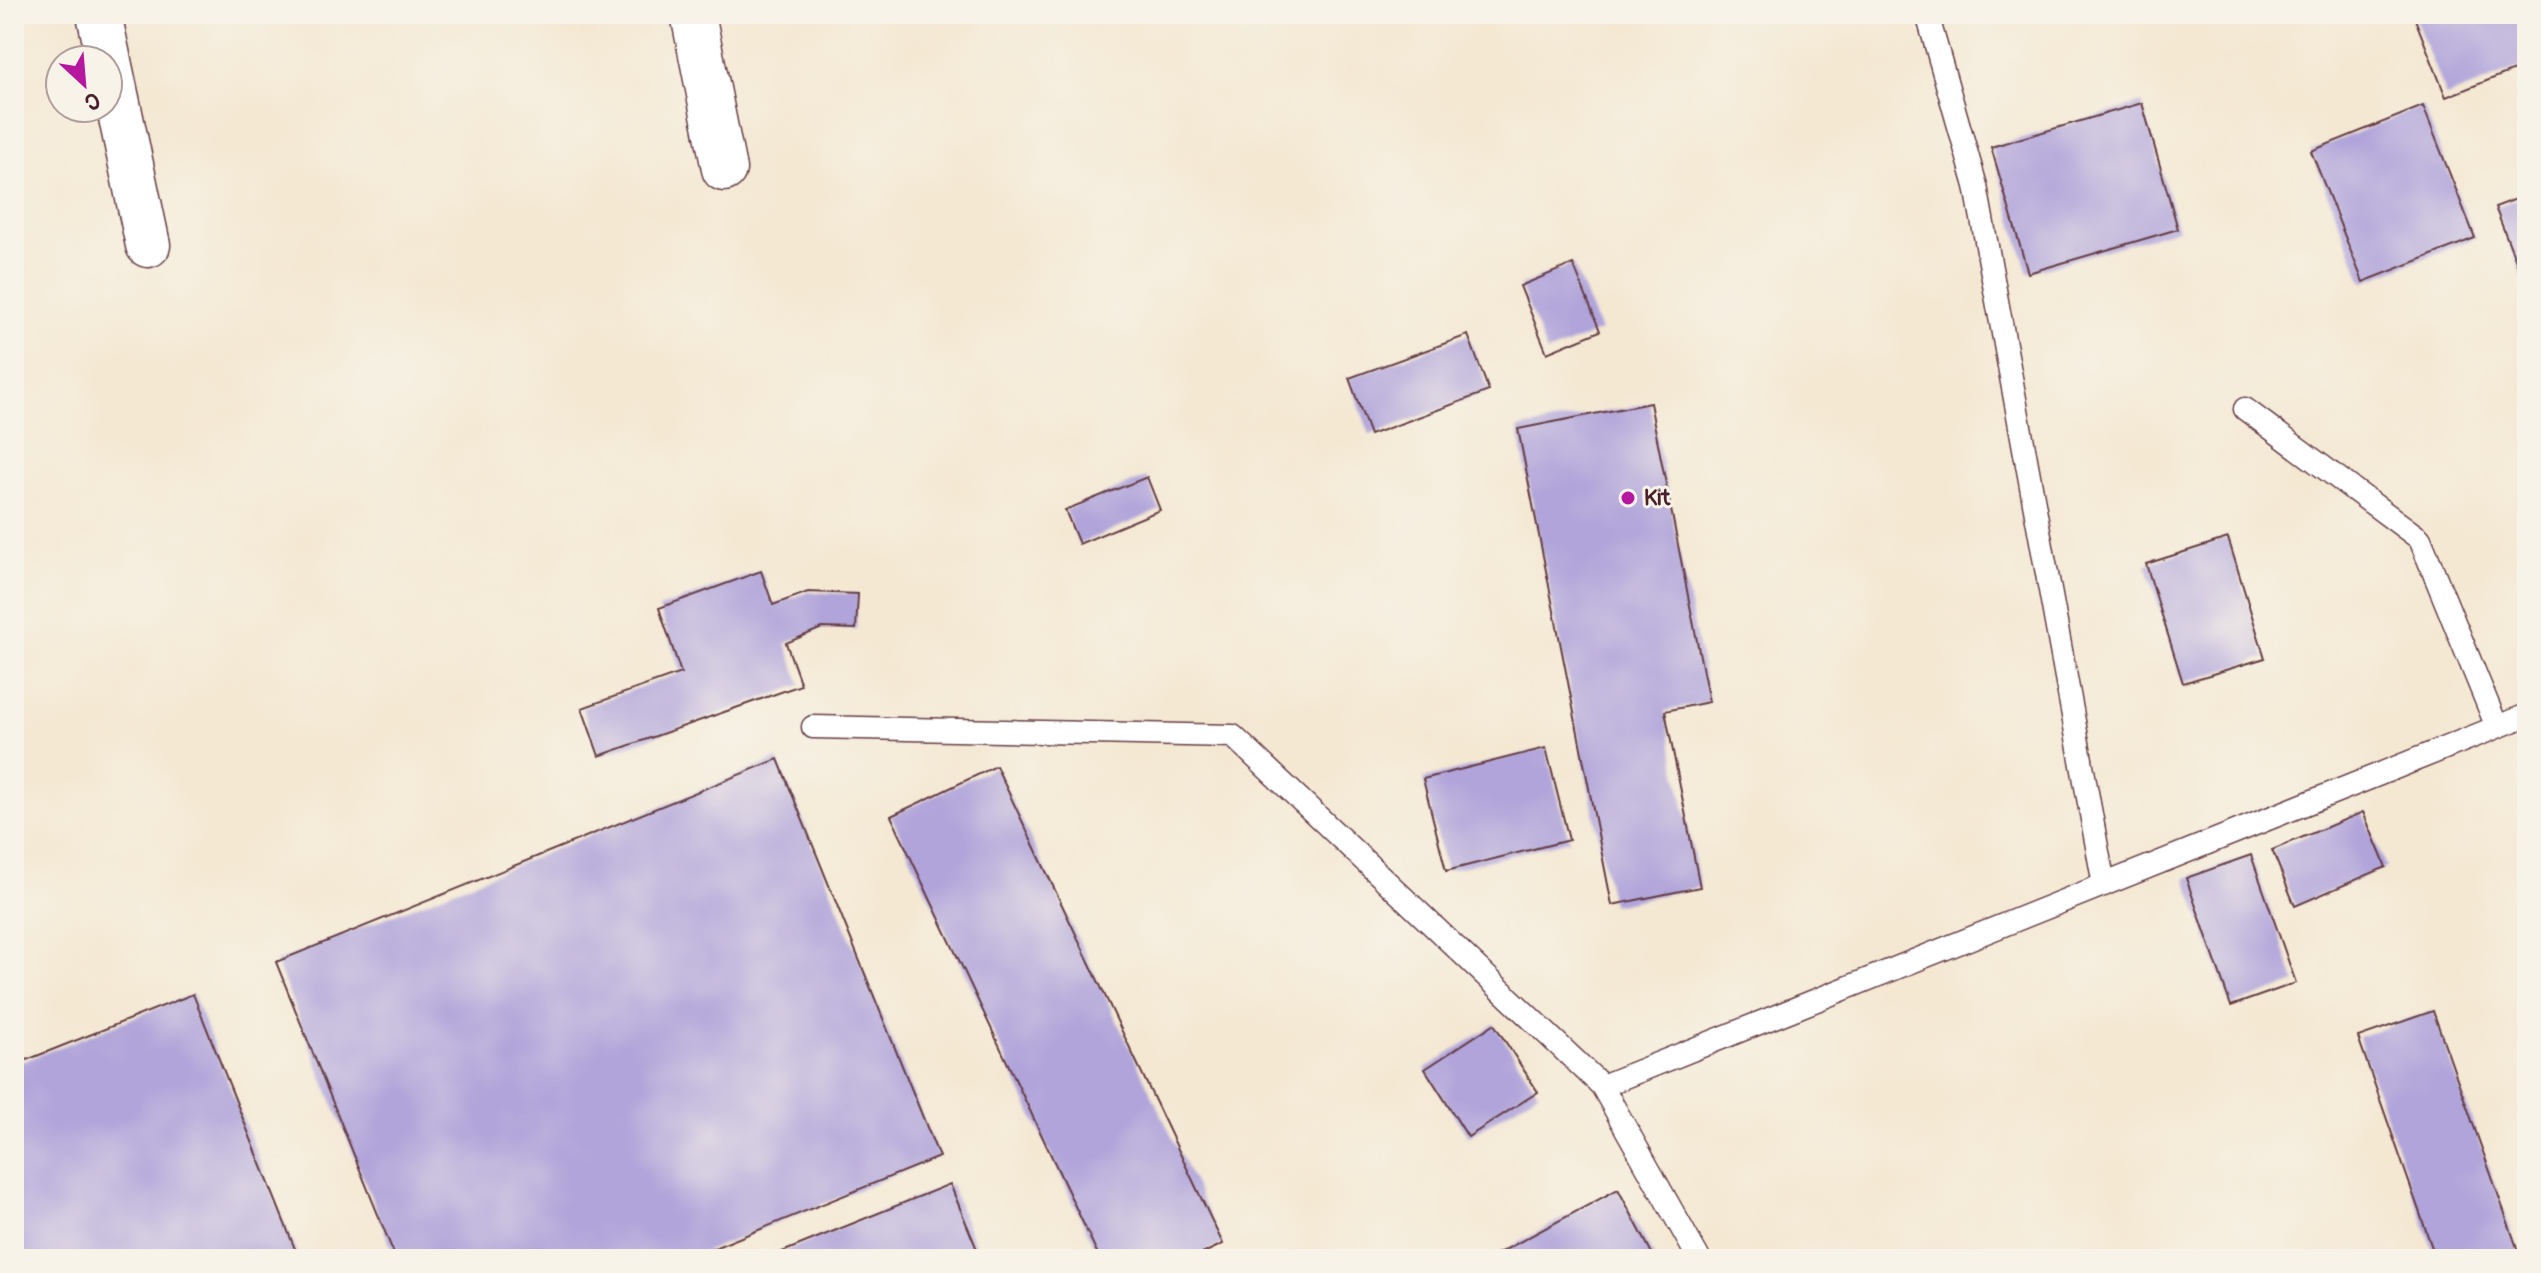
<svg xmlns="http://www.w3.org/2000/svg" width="2541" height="1273" font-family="Pangolin,sans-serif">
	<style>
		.building { fill: #b1a4da }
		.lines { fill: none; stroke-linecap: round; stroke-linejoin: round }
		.lane-casing { stroke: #643d44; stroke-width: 25 }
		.street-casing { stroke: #643d44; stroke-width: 47 }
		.lane { stroke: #fff; stroke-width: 22 }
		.street { stroke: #fff; stroke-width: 44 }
		.poi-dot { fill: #b5179e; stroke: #f7f3e8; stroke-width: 3 }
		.labels { text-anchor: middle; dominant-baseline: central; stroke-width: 6; stroke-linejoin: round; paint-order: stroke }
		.poi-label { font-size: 22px; font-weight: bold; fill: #4a1f2b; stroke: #f7f3e8; text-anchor: start }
	</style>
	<rect width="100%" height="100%" fill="#f7f3e8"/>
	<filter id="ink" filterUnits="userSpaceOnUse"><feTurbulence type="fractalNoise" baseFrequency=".0125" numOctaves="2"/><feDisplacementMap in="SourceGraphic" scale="16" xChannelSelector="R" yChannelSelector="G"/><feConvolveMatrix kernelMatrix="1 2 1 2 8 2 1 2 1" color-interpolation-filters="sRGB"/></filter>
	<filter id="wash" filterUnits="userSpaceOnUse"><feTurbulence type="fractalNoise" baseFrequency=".006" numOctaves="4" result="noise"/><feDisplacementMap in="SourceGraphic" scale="32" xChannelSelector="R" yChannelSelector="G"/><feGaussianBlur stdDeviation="1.8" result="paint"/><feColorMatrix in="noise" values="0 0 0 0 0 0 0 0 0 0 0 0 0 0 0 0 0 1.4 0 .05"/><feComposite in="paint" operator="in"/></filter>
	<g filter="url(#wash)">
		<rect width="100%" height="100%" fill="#f4e8d3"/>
		<g id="blocks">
			<path class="building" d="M 2413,14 L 2517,14 L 2527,38 L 2527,65 L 2446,97 Z
				M 2142,103 L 2178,229 L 2028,273 L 1991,147 Z
				M 2423,106 L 2475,238 L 2363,282 L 2311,151 Z
				M 2527,195 L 2527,281 L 2524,282 L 2495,207 Z
				M 1573,264 L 1600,331 L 1547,353 L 1520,286 Z
				M 1468,335 L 1489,391 L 1370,435 L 1349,378 Z
				M 1650,403 L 1709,702 L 1665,711 L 1700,887 L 1612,905 L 1518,429 Z
				M 1147,477 L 1160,510 L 1079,544 L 1065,510 Z
				M 2228,538 L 2265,658 L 2183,683 L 2146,564 Z
				M 761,571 L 773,605 L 808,592 L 858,594 L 856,629 L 822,628 L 786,643 L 801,685 L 599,756 L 582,708 L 681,673 L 659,608 Z
				M 1546,748 L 1569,840 L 1446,871 L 1423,779 Z
				M 778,759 L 939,1157 L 687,1259 L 396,1259 L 276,962 Z
				M 996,766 L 1223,1244 L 1191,1259 L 1100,1259 L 891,816 Z
				M 2363,812 L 2386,867 L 2295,906 L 2272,850 Z
				M 2251,855 L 2296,983 L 2231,1006 L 2186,878 Z
				M 193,994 L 299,1259 L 14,1259 L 14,1065 Z
				M 2433,1011 L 2521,1259 L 2436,1259 L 2358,1037 Z
				M 1494,1024 L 1538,1092 L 1468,1137 L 1425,1069 Z
				M 950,1184 L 981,1259 L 765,1259 Z
				M 1618,1189 L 1655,1259 L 1488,1259 Z"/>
		</g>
	</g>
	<g filter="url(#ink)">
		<use href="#blocks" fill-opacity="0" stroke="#643d44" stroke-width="2"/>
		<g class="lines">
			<g class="lane-casing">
				<path id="lane" d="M 1927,14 L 1976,186 L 2104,885
					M 2245,409 L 2420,539 L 2497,727
					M 813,727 L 1233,736 L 1602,1086 L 1699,1259
					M 1602,1086 L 2527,715"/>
			</g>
			<g class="street-casing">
				<path id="street" d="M 99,14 L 148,245
					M 693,14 L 724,169"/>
			</g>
			<use href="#lane" class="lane"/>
			<use href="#street" class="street"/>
		</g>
	</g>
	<circle class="poi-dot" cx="1628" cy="498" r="8"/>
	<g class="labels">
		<g class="poi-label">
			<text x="1644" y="498">Kit</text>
		</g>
	</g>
	<rect width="2541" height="1273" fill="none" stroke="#f7f3e8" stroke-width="48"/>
	<g transform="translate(84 84) rotate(154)"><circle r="38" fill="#f7f3e8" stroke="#b29e9c" stroke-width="2"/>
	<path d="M0-6L14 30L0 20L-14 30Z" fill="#b5179e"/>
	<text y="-12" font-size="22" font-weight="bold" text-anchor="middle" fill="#4a1f2b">С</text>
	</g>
</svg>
